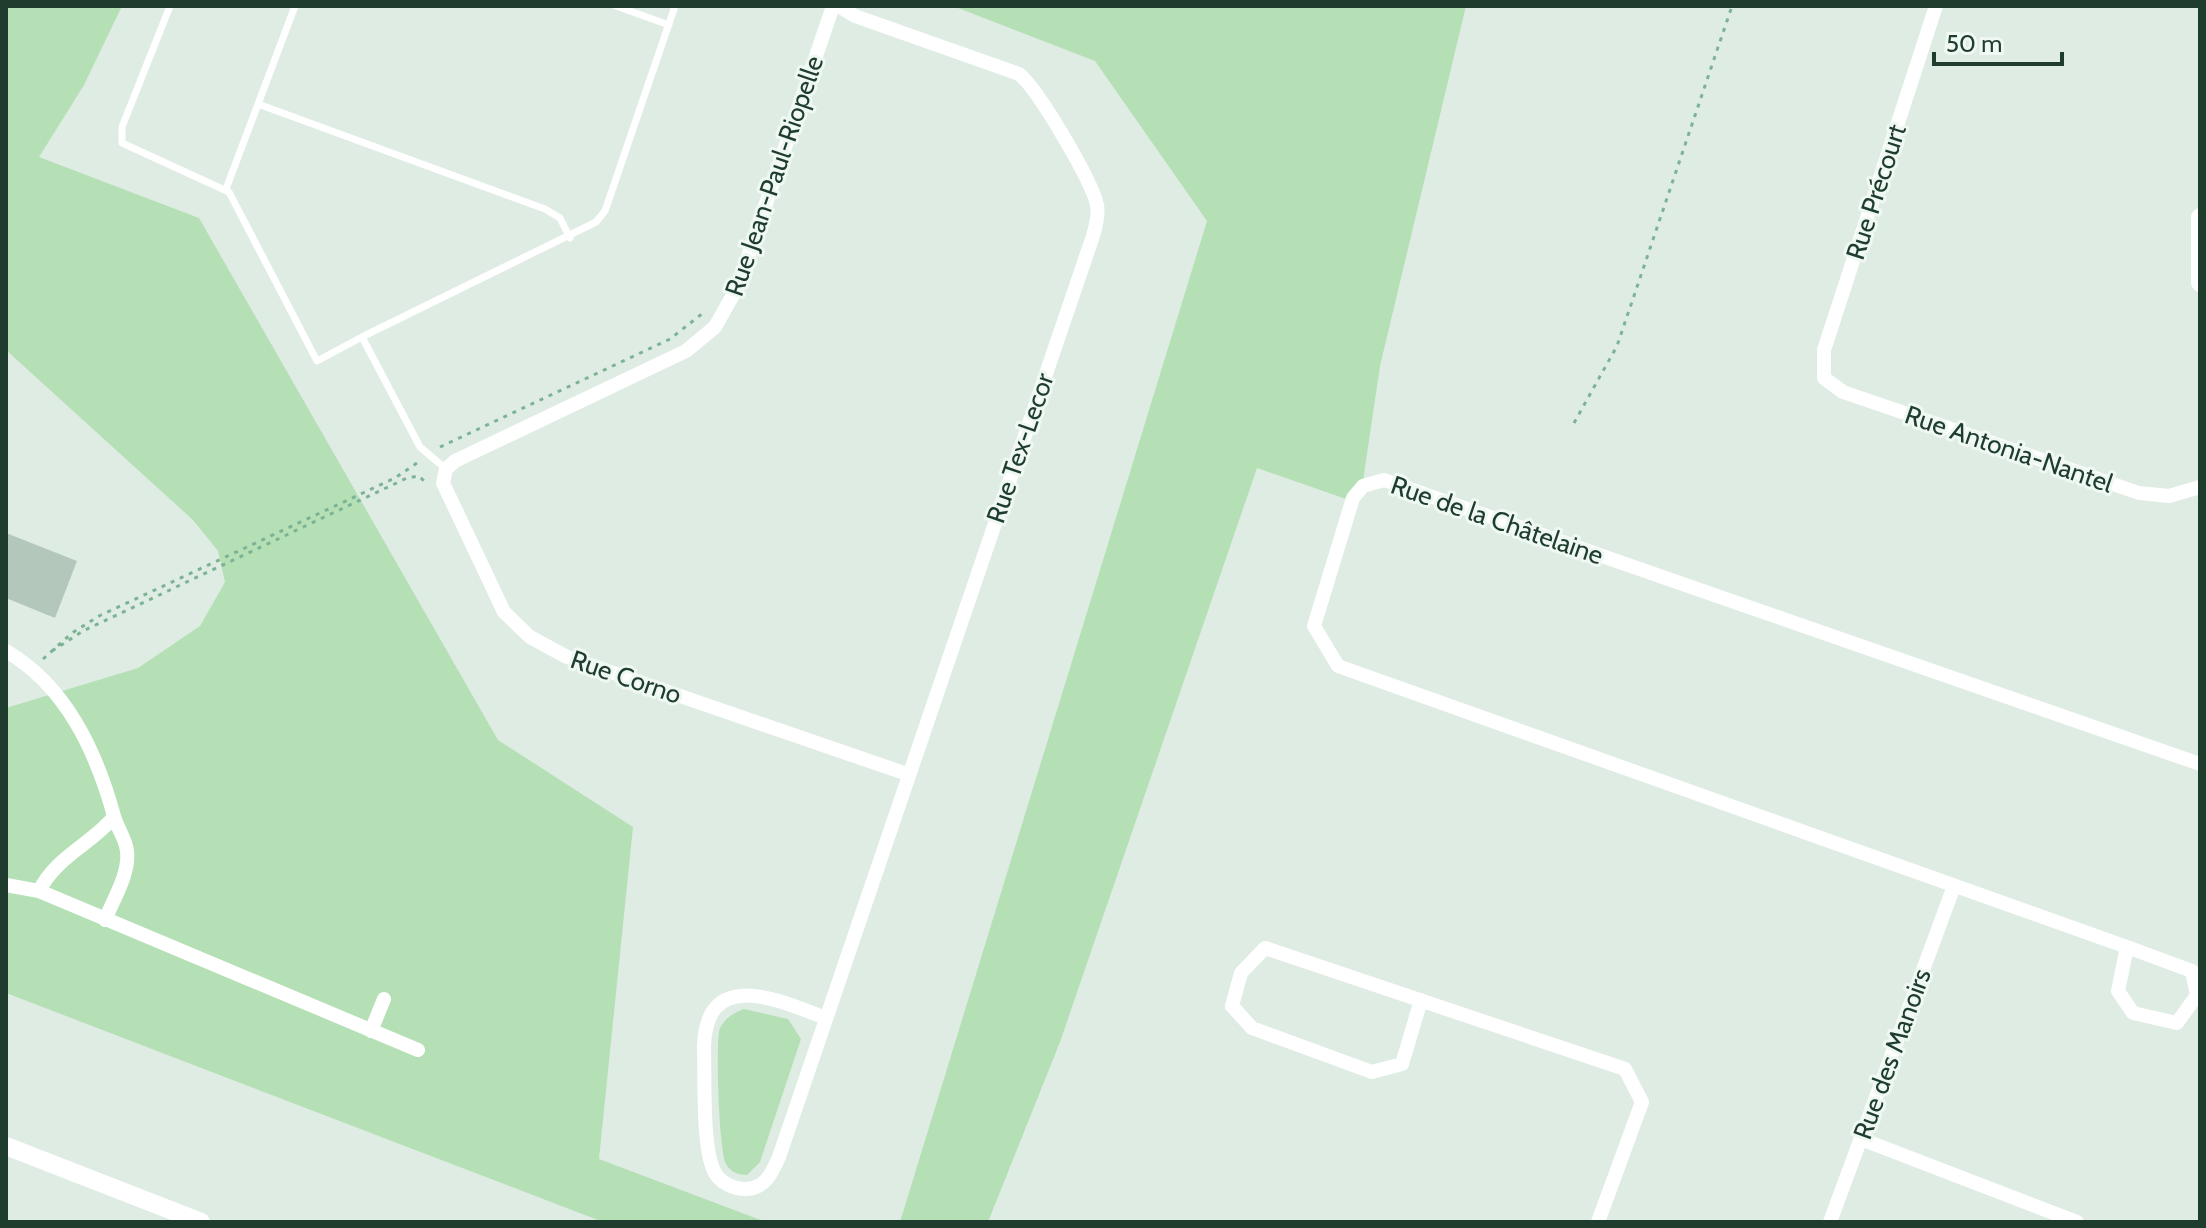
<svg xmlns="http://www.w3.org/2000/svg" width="2206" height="1228" font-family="Cabin,sans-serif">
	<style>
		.green { fill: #b5e0b6 }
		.building { fill: #b4c7bb }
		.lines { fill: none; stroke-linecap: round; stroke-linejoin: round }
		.path { stroke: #7bb394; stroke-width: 3; stroke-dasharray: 4 6; stroke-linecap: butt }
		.service { stroke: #fff; stroke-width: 7 }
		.minor { stroke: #fff; stroke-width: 14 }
		.tertiary { stroke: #fff; stroke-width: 18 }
		.labels { text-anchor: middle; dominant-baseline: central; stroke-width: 6; stroke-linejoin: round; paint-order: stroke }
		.street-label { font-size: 26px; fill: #1e3d2e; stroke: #eff8f2 }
	</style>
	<rect width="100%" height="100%" fill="#dfece3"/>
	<path class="green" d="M 6,6 L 122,6 L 84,85 L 39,157 L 199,218 L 498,740 L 633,827 L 599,1159 L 766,1222 L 603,1222 L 6,993 L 6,708 L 138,668 L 200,626 L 225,582 L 218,551 L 193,520 L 6,350 Z
		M 953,6 L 1466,6 L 1380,366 L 1363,481 L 1346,499 L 1257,468 L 1060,1042 L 988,1222 L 900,1222 L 1207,221 L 1095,61 Z
		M 744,1009 L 788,1019 L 801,1039 L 760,1162 L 747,1175 C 739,1175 730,1172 726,1164 C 719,1154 715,1039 720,1028 C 726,1017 734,1013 744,1009 Z"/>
	<path class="building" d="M 6,533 L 77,561 L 55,618 L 6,598 Z"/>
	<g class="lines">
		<path class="path" d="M 1574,423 L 1617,346 L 1732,6
			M 440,447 L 670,339 L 703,313
			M 52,651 L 83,631 L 407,478 L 419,476 L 425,482
			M 43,659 L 72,633 L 99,616 L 395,478 L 420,461"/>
		<path class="service" d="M 170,6 L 122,127 L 122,143 L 229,192 L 317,361 L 362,337
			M 616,6 L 669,25
			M 258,104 L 545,209 L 560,218 L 570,238
			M 226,189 L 295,6
			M 446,469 L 420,447 L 362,337 L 596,222 L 605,211 L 675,6"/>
		<path class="minor" d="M 833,6 L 738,286 L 715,327 L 686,351 L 455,461 L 446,469 L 443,483 L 504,612 L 530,637 L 567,657 L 907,774
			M 1936,6 L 1824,350 L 1824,378 L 1843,392 L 2139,493 L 2169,496 L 2200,487
			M 6,651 C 66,686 96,751 114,816 C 117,828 126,839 127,851 C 130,873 113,900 105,920
			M 6,885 L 39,891 L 418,1050
			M 39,891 C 56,857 90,845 114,817
			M 2127,947 L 2118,991 L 2133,1013 L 2177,1023 L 2197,995 L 2192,971 L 2127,947 L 1338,666 L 1314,626 L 1353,498 L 1363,486 L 1384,480 L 2200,764
			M 1421,1000 L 1402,1064 L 1372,1072 L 1252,1028 L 1232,1006 L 1241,973 L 1265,948 L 1625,1069 L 1642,1102 L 1598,1222
			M 826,1018 C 782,1002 707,965 704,1046 C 705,1075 702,1147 714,1171 C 719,1182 733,1189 745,1189 C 765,1189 772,1173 779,1157 L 1093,236 C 1096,226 1099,215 1097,205 C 1092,181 1038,89 1019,74 L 855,16 L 839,6
			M 371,1031 L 384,999
			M 1861,1139 L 2077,1222
			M 1830,1222 L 1954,886"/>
		<path class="tertiary" d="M 2200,217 L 2200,283
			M 6,1146 L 201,1222"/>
	</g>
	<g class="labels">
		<g class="street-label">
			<text transform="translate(774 176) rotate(-71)">Rue Jean-Paul-Riopelle</text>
			<text transform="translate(1876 192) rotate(-72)">Rue Précourt</text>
			<text transform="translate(1020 448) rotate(-71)">Rue Tex-Lecor</text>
			<text transform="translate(2009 449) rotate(19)">Rue Antonia-Nantel</text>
			<text transform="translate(1497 520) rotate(19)">Rue de la Châtelaine</text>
			<text transform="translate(626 677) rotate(19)">Rue Corno</text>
			<text transform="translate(1892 1054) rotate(-70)">Rue des Manoirs</text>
		</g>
	</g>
	<rect width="2206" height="1228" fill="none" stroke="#1e3d2e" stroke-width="16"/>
	<path d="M1934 52v12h128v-12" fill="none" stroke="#1e3d2e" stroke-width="4"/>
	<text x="1946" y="52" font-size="24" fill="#1e3d2e" stroke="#eff8f2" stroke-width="6" paint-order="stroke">50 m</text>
</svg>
